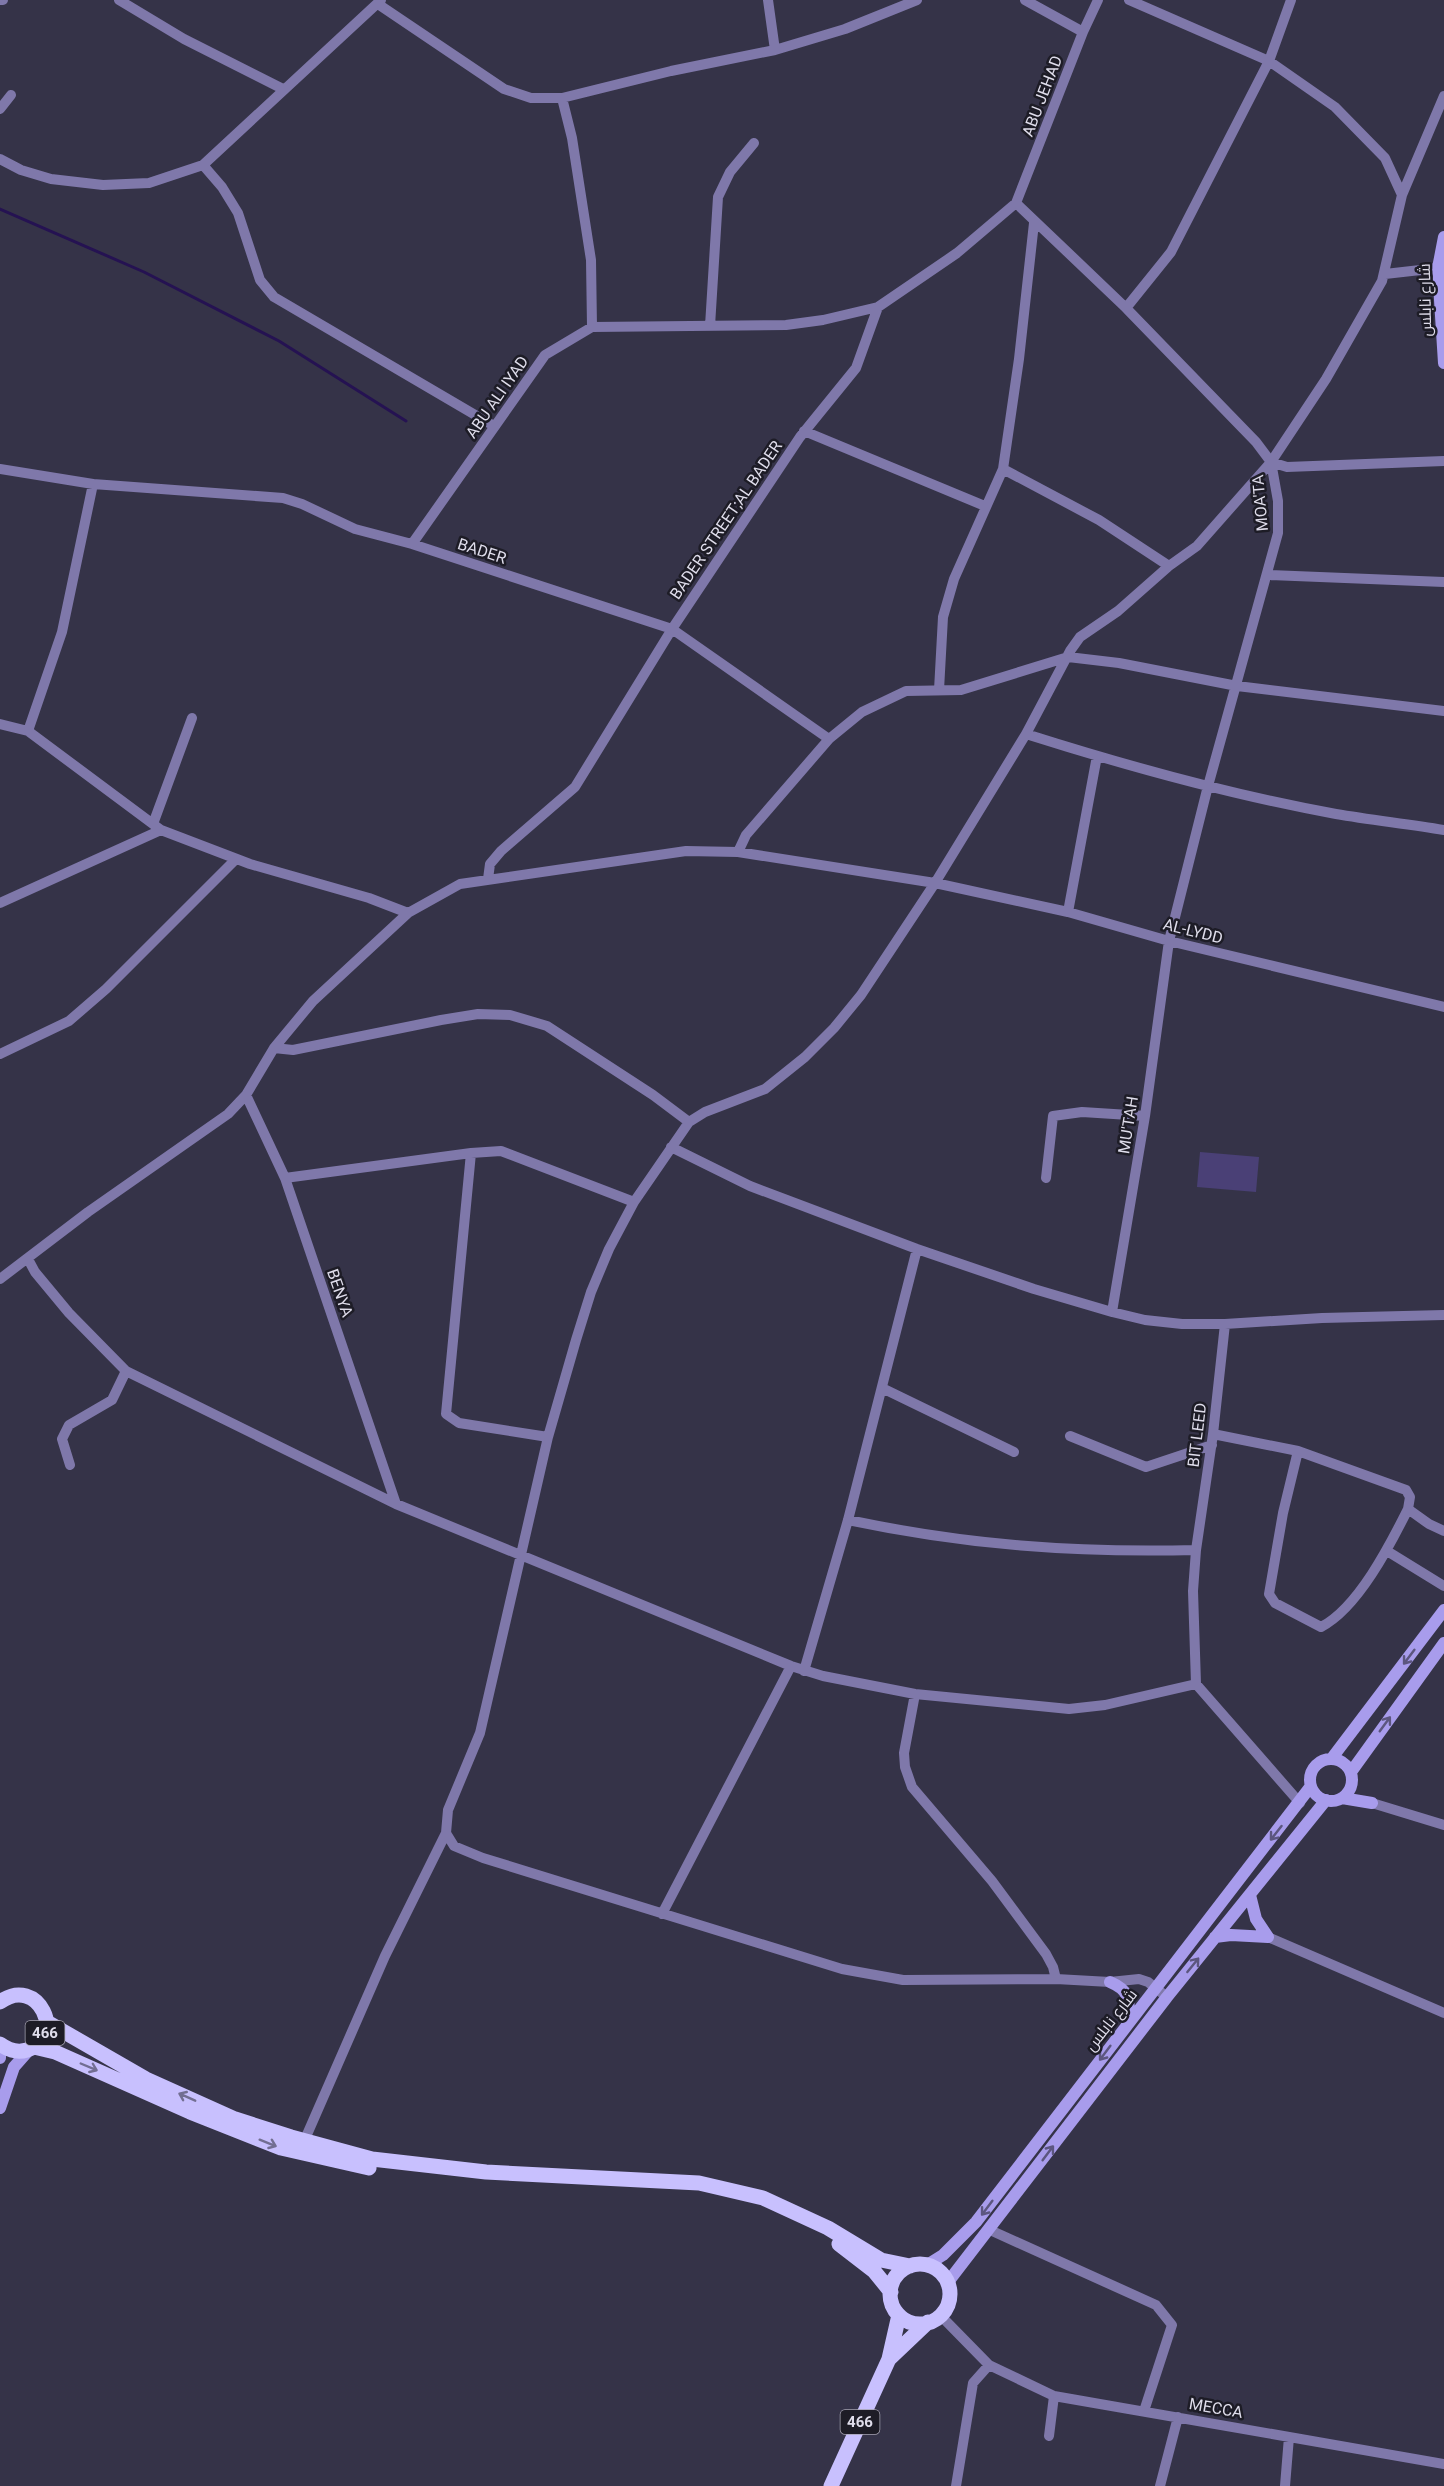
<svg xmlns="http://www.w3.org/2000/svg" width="1444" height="2486" font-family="Roboto,Cairo,sans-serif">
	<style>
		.pitch { fill: #4a4076 }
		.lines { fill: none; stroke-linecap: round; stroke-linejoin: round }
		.stream { stroke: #251252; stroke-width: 3 }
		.street { stroke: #7f78aa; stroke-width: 10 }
		.secondary { stroke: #a89cec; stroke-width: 12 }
		.primary { stroke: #c8c0fe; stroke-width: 15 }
		.oneway { stroke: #5c567f }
		.oneway2 { stroke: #726e92 }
		.labels { text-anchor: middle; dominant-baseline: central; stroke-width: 5; stroke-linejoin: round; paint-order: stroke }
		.shield { fill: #1d1c26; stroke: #a5a3b0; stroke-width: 1.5 }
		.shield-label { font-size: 15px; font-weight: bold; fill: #dfddeb }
		.street-label { font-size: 16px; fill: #dfddeb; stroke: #1d1c26 }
	</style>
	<rect width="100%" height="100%" fill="#353348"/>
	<path class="pitch" d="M 1200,1152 L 1259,1157 L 1256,1192 L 1197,1187 Z"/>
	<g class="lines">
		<path class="stream" d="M 0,209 L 144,272 L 279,341 L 406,421"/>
		<path class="street" d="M 0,0 L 3,0
			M 119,0 L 184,39 L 283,89
			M 768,0 L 775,50
			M 1025,0 L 1083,32
			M 1129,0 L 1269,61 L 1335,107 L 1385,158 L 1402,195
			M 378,4 L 504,89 L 531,98 L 562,98 L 671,71 L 775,50 L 845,29 L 917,0
			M 0,109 L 11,95
			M 0,159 L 21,170 L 51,179 L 103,185 L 149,183 L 203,165 L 381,0
			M 203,165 L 222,187 L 238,213 L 260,280 L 274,297 L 494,426
			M 1016,203 L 1126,308 L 1256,442 L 1271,462 L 1278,501 L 1278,533 L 1208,786 L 1169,941 L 1145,1116 L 1112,1312
			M 1385,274 L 1438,268 L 1443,272
			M 1126,308 L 1171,252 L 1269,61 L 1291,0
			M 710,326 L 718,197 L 730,172 L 754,143
			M 592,327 L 786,325 L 823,320 L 878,307
			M 804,431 L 985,506
			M 1271,462 L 1287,467 L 1444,461
			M 0,469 L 93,484 L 283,498 L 302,504 L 355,529 L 412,544 L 672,629 L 829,739
			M 1003,469 L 1099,520 L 1169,566
			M 93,484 L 62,632 L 28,731 L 161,830 L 250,864 L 369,898 L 408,913
			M 412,544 L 545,355 L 592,327 L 591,260 L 572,138 L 562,98
			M 1269,575 L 1444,582
			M 939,690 L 943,617 L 954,579 L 1003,469 L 1019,359 L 1034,223
			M 0,724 L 28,731
			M 1026,734 C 1127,766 1231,795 1336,814 C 1371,820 1408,824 1444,830
			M 153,824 L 192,718
			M 738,852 L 746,835 L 829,739 L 862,712 L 906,691 L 961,690 L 1068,657 L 1119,663 L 1237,686 L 1444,711
			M 488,879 L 490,864 L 501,851 L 575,787 L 672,629 L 800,437 L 856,368 L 878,307 L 957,253 L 1016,203 L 1083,32 L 1098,0
			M 0,903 L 161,830
			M 1068,912 L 1097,756
			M 274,1048 L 293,1050 L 441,1020 L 478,1014 L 510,1015 L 547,1026 L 653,1095 L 689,1122
			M 0,1054 L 69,1021 L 106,989 L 236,859
			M 246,1095 L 285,1178 L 396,1504
			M 671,1147 L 750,1186 L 917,1249 L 1034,1289 L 1112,1312 L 1145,1320 L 1182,1324 L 1225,1324 L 1322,1318 L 1444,1315
			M 471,1153 L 446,1414 L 459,1423 L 548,1437
			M 285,1178 L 471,1153 L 501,1151 L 634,1202
			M 1046,1178 L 1053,1116 L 1082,1112 L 1145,1116
			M 28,1259 L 35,1272 L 69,1313 L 126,1371 L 396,1504 L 791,1666 L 823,1676 L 915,1694 L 1069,1709 L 1105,1705 L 1196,1684
			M 0,1279 L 88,1212 L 228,1114 L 246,1095 L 274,1048 L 313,1001 L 408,913 L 460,884 L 686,851 L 738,852 L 935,883 L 1068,912 L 1169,941 L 1444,1007
			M 1225,1324 L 1213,1434 L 1196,1550 L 1193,1591 L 1196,1684 L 1300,1803
			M 882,1388 L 1014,1452
			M 1213,1434 L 1298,1451 L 1283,1513 L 1269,1594 L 1275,1603 L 1321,1627 C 1358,1608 1390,1545 1408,1509
			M 1070,1436 L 1146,1467 L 1212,1445
			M 1298,1451 L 1406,1490 L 1410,1497 L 1408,1509 L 1429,1524 L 1444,1531
			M 70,1465 L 62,1439 L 69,1425 L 112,1400 L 126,1371
			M 848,1520 C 967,1545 1074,1553 1196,1550
			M 1387,1551 L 1444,1586
			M 804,1671 L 848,1520 L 917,1249
			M 915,1694 L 904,1753 L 905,1767 L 912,1787 L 992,1881 L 1046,1954 L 1053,1967 L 1056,1979
			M 1372,1803 L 1444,1825
			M 662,1914 L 791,1666
			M 1268,1937 L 1444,2013
			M 1167,1997 L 1148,1982 L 1139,1979 L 1110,1982 L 1056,1979 L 903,1980 L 842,1969 L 483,1858 L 454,1846 L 446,1833 L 448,1810 L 480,1733 L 548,1437 L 576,1340 L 591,1292 L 609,1249 L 634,1202 L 689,1122 L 705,1112 L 765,1089 L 805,1057 L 834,1028 L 861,995 L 935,883 L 1026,734 L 1070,651 L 1080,637 L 1118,611 L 1169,566 L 1197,546 L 1271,462 L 1326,379 L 1382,281 L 1402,195 L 1444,96
			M 302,2146 L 385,1956 L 446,1833
			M 990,2230 L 1156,2305 L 1172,2325 L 1144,2411
			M 941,2316 L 989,2365 L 1054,2396 L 1444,2464
			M 1049,2436 L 1054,2396
			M 956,2486 L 973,2383 L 989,2365
			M 1160,2486 L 1178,2417
			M 1285,2486 L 1289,2437"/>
		<path class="secondary" d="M 1444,237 L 1438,268 L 1444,363
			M 1332,1758 L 1444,1610
			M1310 1780a21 21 0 1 1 42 0a21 21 0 1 1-42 0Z
			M 1351,1772 L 1444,1643
			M 1342,1798 L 1372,1803
			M 1250,1895 L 1256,1919 L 1268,1937
			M 1215,1937 L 1231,1935 L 1268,1937
			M 1110,1982 C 1131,1991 1129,2000 1129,2021
			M 0,2052 L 0,2058
			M 0,2108 L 14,2067 L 29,2050
			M 927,2265 L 943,2255 L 976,2222 L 1311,1786
			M 948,2282 L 1167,1997 L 1326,1800"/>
		<path class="primary" d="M 0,2002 C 38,1974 68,2038 27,2050 C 17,2053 8,2050 0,2044
			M 47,2022 L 146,2079 L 235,2119 L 291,2137 L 372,2159 L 486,2172 L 699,2183 L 763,2198 L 828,2228 L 881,2260 L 910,2266
			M 34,2047 L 55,2052 L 190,2112 L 281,2148 L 369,2168
			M 839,2244 L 874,2271 L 891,2292
			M890 2294a30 30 0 1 1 60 0a30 30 0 1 1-60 0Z
			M 889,2359 L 928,2322
			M 831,2486 L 889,2359 L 899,2315"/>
	</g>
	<defs><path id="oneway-shaft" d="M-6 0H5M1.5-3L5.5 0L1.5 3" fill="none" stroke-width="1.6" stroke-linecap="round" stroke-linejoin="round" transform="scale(1.5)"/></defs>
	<g class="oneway">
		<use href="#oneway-shaft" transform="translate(1409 1657) rotate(127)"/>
		<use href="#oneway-shaft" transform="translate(1385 1724) rotate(-54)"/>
		<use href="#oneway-shaft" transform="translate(1276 1833) rotate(128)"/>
		<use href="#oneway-shaft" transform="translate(1193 1965) rotate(-51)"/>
		<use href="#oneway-shaft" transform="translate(1105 2053) rotate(127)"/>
		<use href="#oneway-shaft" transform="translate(1048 2153) rotate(-53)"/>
		<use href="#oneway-shaft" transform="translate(987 2208) rotate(127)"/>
	</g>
	<g class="oneway2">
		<use href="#oneway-shaft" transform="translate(89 2067) rotate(23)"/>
		<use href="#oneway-shaft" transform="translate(187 2097) rotate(-156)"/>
		<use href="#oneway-shaft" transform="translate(268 2143) rotate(22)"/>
	</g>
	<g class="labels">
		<g class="shield">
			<rect x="25.5" y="2021" width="39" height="24" rx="4.5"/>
			<rect x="840.5" y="2410" width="39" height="24" rx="4.5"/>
		</g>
		<g class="shield-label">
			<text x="45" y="2033">466</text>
			<text x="860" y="2422">466</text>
		</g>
		<g class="street-label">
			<text transform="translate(1042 96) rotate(-69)">ABU JEHAD</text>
			<text transform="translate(1425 300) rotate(-91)">شارع نابلس</text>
			<text transform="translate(497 397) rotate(-55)">ABU ALI IYAD</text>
			<text transform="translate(1260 503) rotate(-95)">MOA'TA</text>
			<text transform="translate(726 520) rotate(-56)">BADER STREET;AL BADER</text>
			<text transform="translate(482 551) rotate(18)">BADER</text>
			<text transform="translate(1193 931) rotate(14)">AL-LYDD</text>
			<text transform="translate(1128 1125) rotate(-81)">MU'TAH</text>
			<text transform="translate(340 1293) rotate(71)">BENYA</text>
			<text transform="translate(1197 1435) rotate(-83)">BIT LEED</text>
			<text transform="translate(1111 2020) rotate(-52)">شارع نابلس</text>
			<text transform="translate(1216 2408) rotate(10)">MECCA</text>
		</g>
	</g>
</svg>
